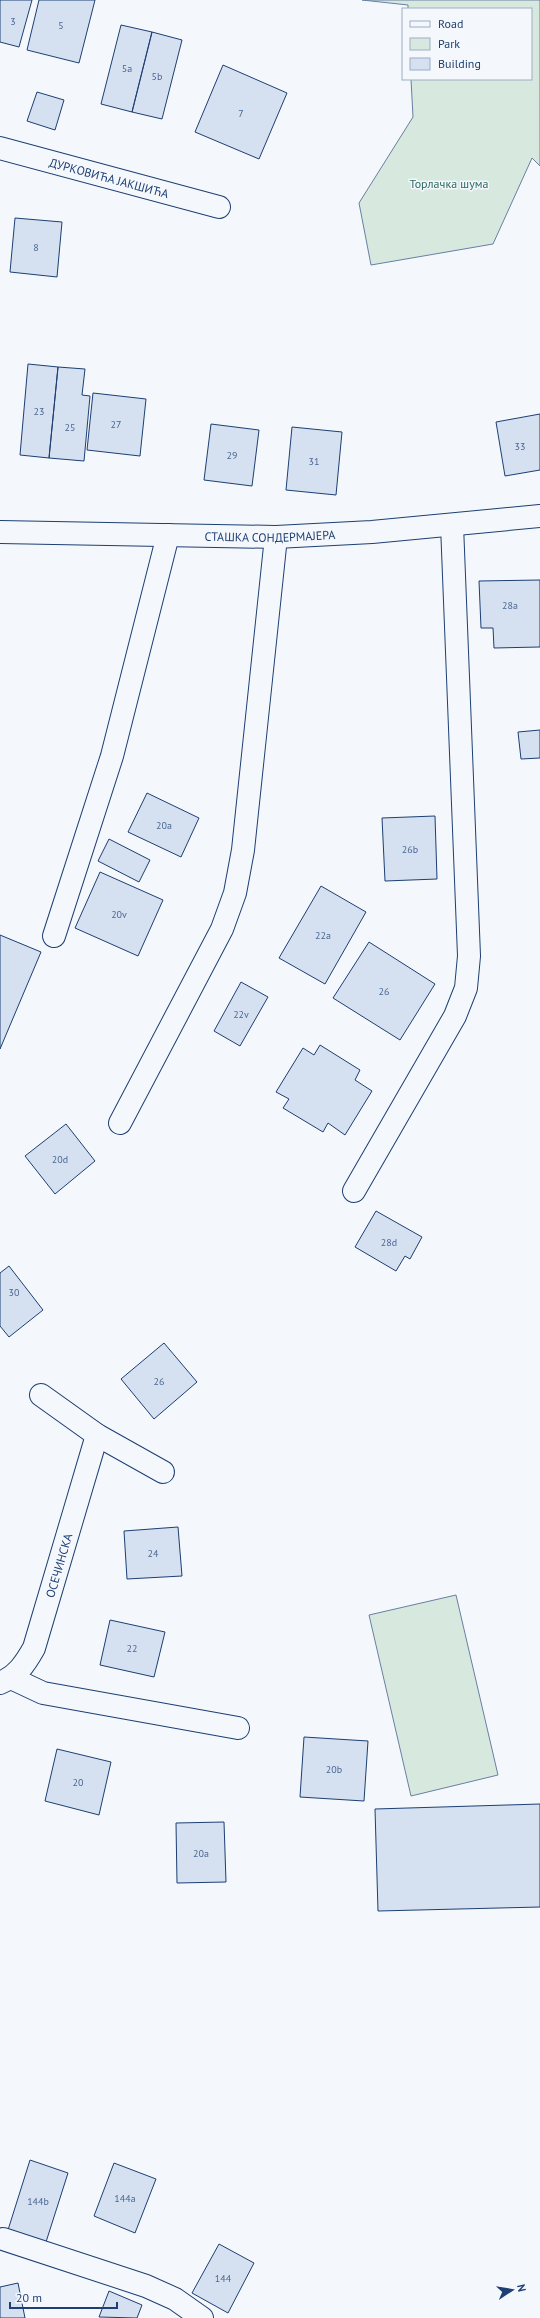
<svg xmlns="http://www.w3.org/2000/svg" width="540" height="2318" font-family="'PT Sans',sans-serif">
	<style>
		.green { fill: #d7e8df; stroke: #687fa3 }
		.building { fill: #d5e0f0; stroke: #1d3f73 }
		.lines { fill: none; stroke-linecap: round; stroke-linejoin: round }
		.minor-casing { stroke: #1d3f73; stroke-width: 24 }
		.minor { stroke: #f4f7fb; stroke-width: 22 }
		.labels { text-anchor: middle; dominant-baseline: central; stroke-width: 3; stroke-linejoin: round; paint-order: stroke }
		.number-label { font-size: 10px; fill: #4b6792 }
		.street-label { font-size: 12px; fill: #1d3f73; stroke: #f4f7fb }
		.park-label { font-size: 12px; fill: #2c6c60; stroke: #f4f7fb }
	</style>
	<rect width="100%" height="100%" fill="#f4f7fb"/>
	<path class="green" d="M 362,0 L 540,0 L 540,166 L 532,158 L 493,244 L 371,265 L 359,203 L 413,117 L 411,79 L 531,79 L 531,9 L 408,9 L 408,5 Z
		M 456,1595 L 498,1775 L 411,1796 L 369,1615 Z"/>
	<path class="building" d="M 0,0 L 32,0 L 19,47 L 0,42 Z
		M 39,0 L 95,0 L 79,63 L 27,50 Z
		M 121,25 L 152,32 L 132,112 L 101,104 Z
		M 152,32 L 182,40 L 162,119 L 132,112 Z
		M 223,65 L 287,93 L 259,159 L 195,132 Z
		M 37,92 L 64,100 L 55,130 L 27,121 Z
		M 15,218 L 62,222 L 57,277 L 10,272 Z
		M 28,364 L 58,367 L 49,458 L 20,455 Z
		M 58,367 L 85,369 L 82,395 L 90,396 L 84,461 L 49,458 Z
		M 93,393 L 146,399 L 140,456 L 87,450 Z
		M 540,414 L 540,470 L 505,476 L 496,422 Z
		M 211,424 L 259,430 L 252,486 L 204,480 Z
		M 292,427 L 342,432 L 336,495 L 286,490 Z
		M 540,580 L 540,647 L 494,648 L 493,628 L 481,628 L 479,581 Z
		M 540,730 L 540,758 L 521,759 L 518,732 Z
		M 147,793 L 199,818 L 181,857 L 128,832 Z
		M 435,816 L 437,879 L 385,881 L 382,818 Z
		M 109,839 L 150,860 L 139,882 L 98,861 Z
		M 100,872 L 163,900 L 138,956 L 75,928 Z
		M 321,886 L 366,912 L 325,984 L 279,958 Z
		M 0,935 L 41,952 L 0,1049 Z
		M 369,942 L 435,984 L 400,1040 L 333,998 Z
		M 241,982 L 268,997 L 240,1046 L 214,1031 Z
		M 320,1045 L 360,1070 L 355,1080 L 372,1091 L 345,1135 L 328,1123 L 323,1132 L 283,1108 L 289,1099 L 276,1092 L 303,1048 L 314,1055 Z
		M 66,1124 L 95,1161 L 55,1194 L 25,1156 Z
		M 376,1211 L 422,1237 L 410,1259 L 405,1256 L 396,1271 L 355,1247 Z
		M 9,1266 L 43,1310 L 9,1337 L 0,1326 L 0,1273 Z
		M 164,1343 L 197,1382 L 154,1419 L 121,1379 Z
		M 178,1527 L 182,1576 L 127,1579 L 124,1531 Z
		M 110,1620 L 165,1632 L 154,1677 L 100,1665 Z
		M 304,1737 L 368,1741 L 364,1801 L 300,1797 Z
		M 57,1749 L 111,1762 L 99,1815 L 45,1801 Z
		M 540,1804 L 540,1907 L 378,1911 L 375,1809 Z
		M 224,1822 L 226,1882 L 177,1883 L 176,1823 Z
		M 30,2160 L 68,2173 L 46,2242 L 8,2230 Z
		M 114,2163 L 156,2179 L 135,2233 L 94,2216 Z
		M 219,2244 L 254,2263 L 228,2313 L 192,2293 Z
		M 18,2283 L 25,2318 L 0,2318 L 0,2287 Z
		M 109,2291 L 142,2305 L 137,2318 L 99,2317 Z"/>
	<g class="lines">
		<g class="minor-casing">
			<g id="minor">
				<path id="s1" d="M 0,148 L 219,207"/>
				<path id="s2" d="M 0,532 L 276,537 L 372,532 L 540,516"/>
				<path d="M 54,936 L 112,756 L 168,535"/>
				<path d="M 120,1123 L 222,929 L 235,893 L 243,850 L 276,537"/>
				<path d="M 354,1191 L 455,1016 L 466,988 L 469,956 L 452,525"/>
				<path d="M 41,1395 L 97,1435 L 163,1472"/>
				<path d="M 11,1678 L 43,1693 L 238,1728"/>
				<path id="s3" d="M 0,1683 C 17,1676 25,1664 34,1648 L 97,1435"/>
				<path d="M 3,2239 L 146,2286 L 175,2299 L 202,2318"/>
			</g>
		</g>
		<use href="#minor" class="minor"/>
	</g>
	<g class="labels">
		<g class="number-label">
			<text x="13" y="21">3</text>
			<text x="61" y="25">5</text>
			<text x="127" y="68">5a</text>
			<text x="157" y="76">5b</text>
			<text x="241" y="113">7</text>
			<text x="36" y="247">8</text>
			<text x="39" y="411">23</text>
			<text x="116" y="424">27</text>
			<text x="70" y="427">25</text>
			<text x="520" y="446">33</text>
			<text x="232" y="455">29</text>
			<text x="314" y="461">31</text>
			<text x="510" y="605">28a</text>
			<text x="164" y="825">20a</text>
			<text x="410" y="849">26b</text>
			<text x="119" y="914">20v</text>
			<text x="323" y="935">22a</text>
			<text x="384" y="991">26</text>
			<text x="241" y="1014">22v</text>
			<text x="60" y="1159">20d</text>
			<text x="389" y="1242">28d</text>
			<text x="14" y="1292">30</text>
			<text x="159" y="1381">26</text>
			<text x="153" y="1553">24</text>
			<text x="132" y="1648">22</text>
			<text x="334" y="1769">20b</text>
			<text x="78" y="1782">20</text>
			<text x="201" y="1853">20a</text>
			<text x="125" y="2198">144a</text>
			<text x="38" y="2201">144b</text>
			<text x="223" y="2278">144</text>
		</g>
		<g class="street-label">
			<text stroke="none"><textPath href="#s1" startOffset="113">ДУРКОВИЋА ЈАКШИЋА</textPath></text>
			<text stroke="none"><textPath href="#s2" startOffset="270">СТАШКА СОНДЕРМАЈЕРА</textPath></text>
			<text stroke="none"><textPath href="#s3" startOffset="136">ОСЕЧИНСКА</textPath></text>
		</g>
		<g class="park-label">
			<text x="449" y="183">Торлачка шума</text>
		</g>
	</g>
	<rect x="402" y="8" width="130" height="72" fill="#f4f7fb" stroke="#9eadc5"/>
	<rect x="410" y="21" width="20" height="6" fill="#f4f7fb" stroke="#9eadc5"/>
	<text x="438" y="28" font-size="12" fill="#1d3f73">Road</text>
	<rect x="410" y="38" width="20" height="12" fill="#d7e8df" stroke="#9eadc5"/>
	<text x="438" y="48" font-size="12" fill="#1d3f73">Park</text>
	<rect x="410" y="58" width="20" height="12" fill="#d5e0f0" stroke="#9eadc5"/>
	<text x="438" y="68" font-size="12" fill="#1d3f73">Building</text>
	<g transform="translate(512 2290) rotate(78)" stroke="#f4f7fb" stroke-width="3" paint-order="stroke">
	<path d="M0-3L7 15L0 10L-7 15Z" fill="#1d3f73"/>
	<text y="-6" font-size="11" font-weight="bold" text-anchor="middle" fill="#1d3f73">N</text>
	</g>
	<path d="M10 2302v6h107v-6" fill="none" stroke="#1d3f73" stroke-width="2"/>
	<text x="16" y="2302" font-size="12" fill="#1d3f73" stroke="#f4f7fb" stroke-width="3" paint-order="stroke">20 m</text>
</svg>
